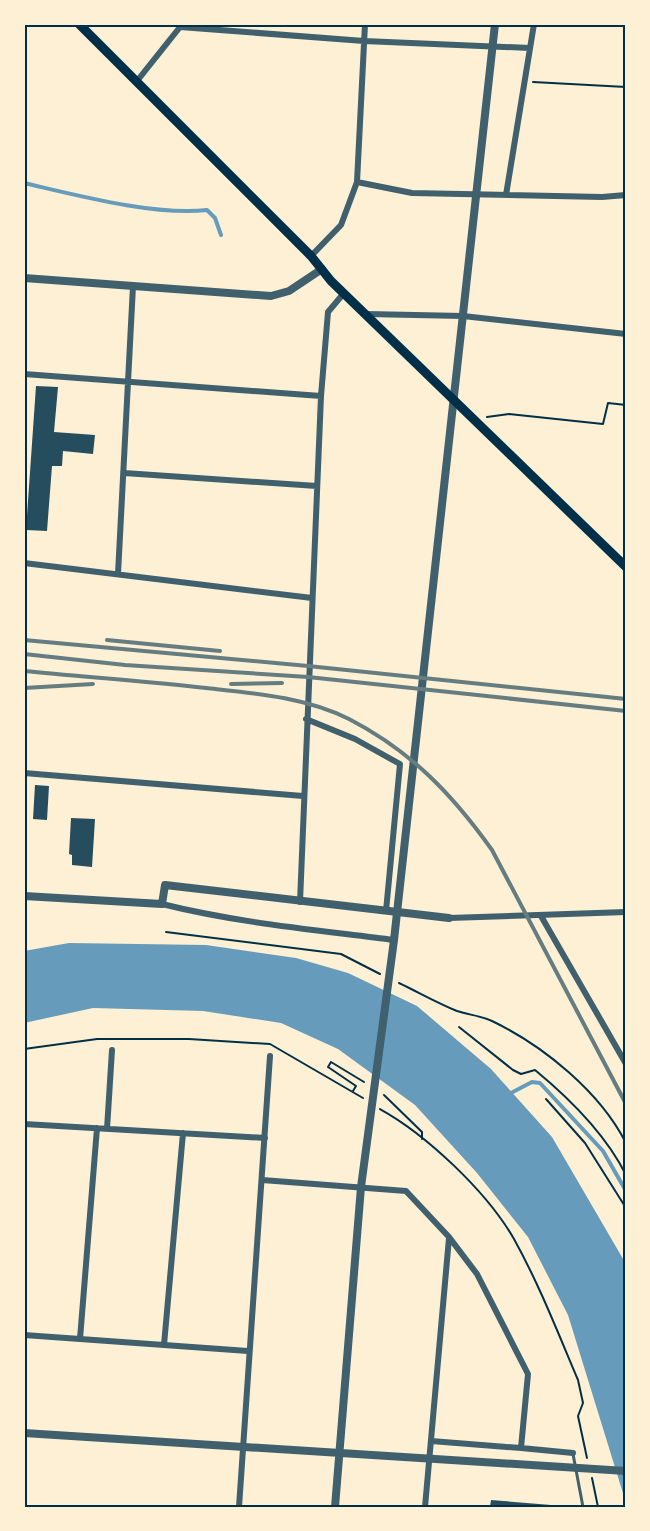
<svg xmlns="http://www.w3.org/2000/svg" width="650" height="1531" font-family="Barlow,sans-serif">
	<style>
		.water { fill: #669bbc }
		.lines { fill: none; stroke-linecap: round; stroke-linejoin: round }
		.stream { stroke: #669bbc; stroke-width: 4 }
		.building { fill: #264d5e }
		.path { stroke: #003049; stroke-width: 2 }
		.service { stroke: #3f606c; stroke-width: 3 }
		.minor { stroke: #3f606c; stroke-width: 6 }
		.tertiary { stroke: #3f606c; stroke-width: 8 }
		.secondary { stroke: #003049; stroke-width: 9 }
		.rail { stroke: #657d81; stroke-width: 4 }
		.neatline { fill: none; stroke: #003049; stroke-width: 2 }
	</style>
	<rect width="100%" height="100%" fill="#fdf0d5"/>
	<path class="water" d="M 69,943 L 206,945 L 296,958 L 348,973 L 417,1006 L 491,1069 L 552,1137 L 626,1264 L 626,1503 L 568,1315 L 528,1237 L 477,1173 L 415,1105 L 338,1049 L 281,1023 L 203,1011 L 93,1008 L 24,1023 L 24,951 Z"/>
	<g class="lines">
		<path class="stream" d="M 24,183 C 76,195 155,216 207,210 L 215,218 L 221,235
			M 509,1094 L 532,1082 L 540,1083 L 603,1151 L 626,1191"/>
	</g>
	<path class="building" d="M 36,386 L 58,387 L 54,432 L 95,435 L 93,454 L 63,451 L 62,466 L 52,466 L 47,531 L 26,530 Z
		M 35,785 L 49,786 L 47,820 L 33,819 Z
		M 71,818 L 95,819 L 92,867 L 72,865 L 72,855 L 69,854 Z
		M 491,1500 L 551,1505 L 550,1507 L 490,1507 Z"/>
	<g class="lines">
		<path class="path" d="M 533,82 L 626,87
			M 487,417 L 509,414 L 603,424 L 608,403 L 626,405
			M 166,932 L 341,954 L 380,974
			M 399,983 C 418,992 437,1003 457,1011 C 469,1015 482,1016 492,1021 C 544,1046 600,1092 626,1143
			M 459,1027 L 513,1070 L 521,1074 L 535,1070 C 569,1098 606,1135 626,1175
			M 24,1049 L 97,1039 L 189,1039 L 270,1044 L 363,1098
			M 353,1091 L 356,1086 L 328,1067 L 331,1062 L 364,1082
			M 384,1095 L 422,1132 L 422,1139
			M 546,1099 L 585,1143 L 626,1208
			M 380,1109 C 427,1135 487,1192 514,1239 C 539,1284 558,1333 578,1380 L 583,1403 L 578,1416 L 587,1458
			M 592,1478 L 598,1507"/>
		<path class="service" d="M 573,1454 L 583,1507"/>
		<path class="minor" d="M 137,81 L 180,27 L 364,41 L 530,48
			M 357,182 L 412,193 L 602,197 L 626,195
			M 506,195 L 534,24
			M 311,256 L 341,225 L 357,182 L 365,24
			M 366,314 L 463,316 L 626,334
			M 24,374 L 321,396
			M 124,473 L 317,486
			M 24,563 L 312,598
			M 118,574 L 133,286
			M 306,719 L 355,739 L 400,764 L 386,911
			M 24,773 L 303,796
			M 300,902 L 321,396 L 328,312 L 344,293
			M 162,904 C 238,923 317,930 394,940
			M 541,916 L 626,1064
			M 449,918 L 626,912
			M 24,1124 L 265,1138
			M 107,1129 L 112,1050
			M 262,1180 L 406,1191 L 449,1237 L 477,1274 L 528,1374 L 521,1448 L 431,1441
			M 24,1335 L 248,1351
			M 80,1339 L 97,1128
			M 164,1345 L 183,1133
			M 521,1448 L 573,1453
			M 239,1507 L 270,1056
			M 425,1507 L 449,1238"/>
		<path class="tertiary" d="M 24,278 L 271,296 L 289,291 L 322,269
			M 24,896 L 162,904 L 165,885 L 449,918
			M 24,1433 L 626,1471
			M 335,1507 L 361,1187 L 394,940 L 495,24"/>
		<path class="secondary" d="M 79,24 L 311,256 L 331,281 L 626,567"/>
		<path class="rail" d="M 24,640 L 308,666 L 626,699
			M 107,640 L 220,651
			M 24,654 L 125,665 L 308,677 L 626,711
			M 24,671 C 85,677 146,681 206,688 C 253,693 306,697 349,719 C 411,751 452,794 492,850 L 626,1104
			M 231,684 L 282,683
			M 24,688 L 93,684"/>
	</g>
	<rect width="650" height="1531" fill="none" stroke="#fdf0d5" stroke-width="51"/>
	<rect x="26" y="26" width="598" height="1480" class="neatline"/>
</svg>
